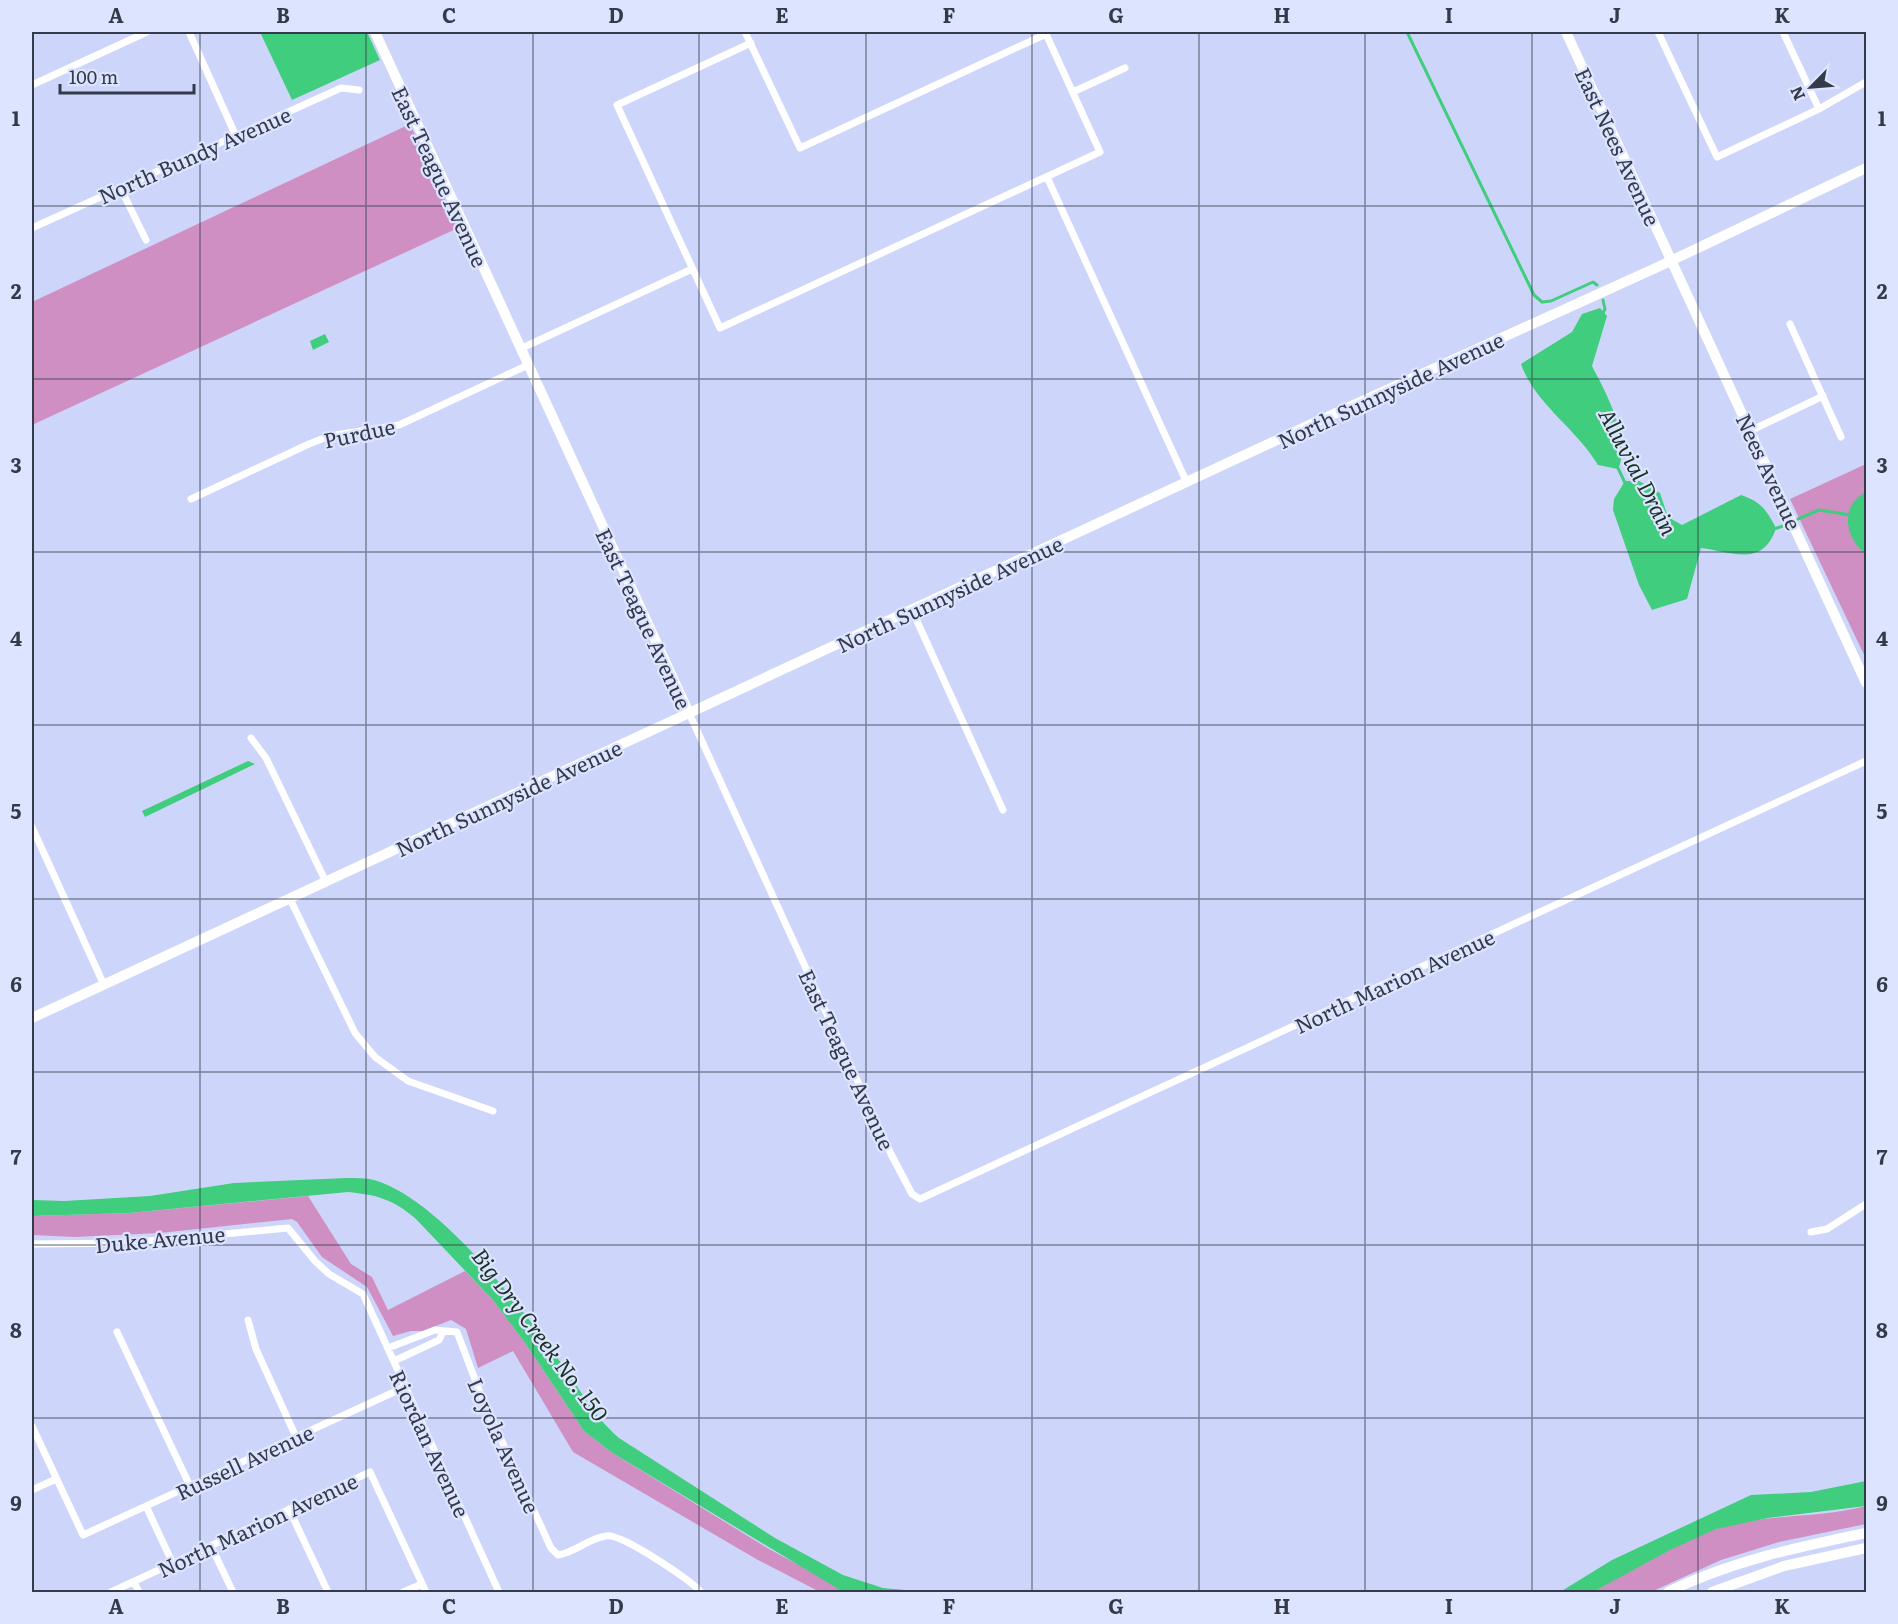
<svg xmlns="http://www.w3.org/2000/svg" width="1898" height="1624" font-family="Literata,serif">
	<style>
		.green { fill: #d08fc3 }
		.water { fill: #40cd7d }
		.lines { fill: none; stroke-linecap: round; stroke-linejoin: round }
		.stream { stroke: #40cd7d; stroke-width: 3 }
		.street { stroke: #fff; stroke-width: 7 }
		.secondary { stroke: #fff; stroke-width: 10 }
		.grid { fill: none; stroke: #353a4b; stroke-width: 1.5; stroke-opacity: 0.55 }
		.labels { text-anchor: middle; dominant-baseline: central; stroke-width: 4.5; stroke-linejoin: round; paint-order: stroke }
		.street-label { font-size: 21px; fill: #353a4b; stroke: #dce4ff }
		.water-label { font-size: 22px; font-style: italic; fill: #1b3122; stroke: #dce4ff }
		.neatline { fill: none; stroke: #353a4b; stroke-width: 2 }
		.grid-label { font-size: 20px; text-anchor: middle; font-weight: bold; fill: #353a4b }
	</style>
	<rect width="100%" height="100%" fill="#cdd6fa"/>
	<path class="green" d="M 410,124 L 458,228 L 32,425 L 32,302 Z
		M 1866,464 L 1866,659 L 1790,499 Z
		M 308,1196 L 351,1264 L 372,1277 L 388,1310 L 465,1271 L 492,1299 L 525,1343 L 584,1431 L 611,1452 L 769,1549 L 849,1592 L 820,1592 L 758,1560 L 573,1452 L 513,1351 L 478,1368 L 466,1329 L 451,1320 L 423,1331 L 411,1331 L 393,1336 L 367,1287 L 322,1257 L 297,1222 L 292,1219 L 160,1233 L 75,1237 L 32,1235 L 32,1216 L 129,1213 Z
		M 1866,1506 L 1866,1524 L 1779,1542 L 1721,1560 L 1651,1592 L 1593,1592 C 1632,1571 1673,1543 1716,1529 C 1764,1513 1818,1519 1866,1506 Z"/>
	<path class="water" d="M 260,32 L 367,32 L 380,60 L 292,100 Z
		M 1600,308 L 1607,316 L 1592,366 C 1606,393 1632,440 1618,469 L 1598,465 C 1576,428 1535,404 1521,364 L 1572,332 L 1582,314 Z
		M 325,334 L 329,342 L 313,350 L 310,341 Z
		M 1625,481 L 1639,481 L 1660,493 L 1668,517 L 1682,525 L 1741,495 C 1761,502 1766,509 1776,528 C 1763,568 1732,552 1701,548 L 1687,599 L 1652,610 L 1639,585 L 1613,510 L 1614,499 Z
		M 1866,492 L 1866,554 C 1844,538 1840,505 1866,492 Z
		M 248,761 L 255,764 L 145,817 L 142,811 Z
		M 347,1178 C 356,1178 366,1178 374,1180 C 441,1199 527,1314 566,1370 C 585,1397 594,1416 619,1438 L 775,1538 L 843,1575 L 883,1588 L 927,1592 L 1006,1590 L 1014,1592 L 849,1592 L 840,1590 L 611,1452 L 584,1431 L 525,1343 L 492,1299 L 416,1219 C 393,1199 377,1195 348,1192 L 129,1213 L 32,1216 L 32,1200 L 64,1201 L 150,1196 L 234,1183 Z
		M 1866,1481 L 1866,1506 L 1768,1518 L 1716,1529 L 1670,1550 L 1593,1592 L 1560,1592 L 1612,1560 L 1751,1495 L 1811,1492 Z"/>
	<g class="lines">
		<path class="stream" d="M 1407,32 L 1534,295 L 1542,302 L 1551,301 L 1593,282 L 1597,285
			M 1602,315 L 1605,309 L 1603,300
			M 1617,466 L 1626,485
			M 1798,519 L 1819,510 L 1851,515
			M 1774,529 L 1783,526"/>
		<path class="street" d="M 189,32 L 235,134
			M 745,32 L 800,148 L 1046,34 L 1100,152 L 720,328 L 617,105 L 751,43
			M 1658,32 L 1717,157 L 1819,109 L 1866,82
			M 1783,32 L 1819,109
			M 32,85 L 147,32
			M 1073,92 L 1125,68
			M 1047,177 L 1187,483
			M 120,187 L 146,240
			M 32,228 L 341,88 L 359,90
			M 1790,324 L 1841,437
			M 520,349 L 692,269
			M 1752,430 L 1823,396
			M 191,499 L 309,444 L 329,436 L 399,425 L 528,365
			M 912,610 L 1003,810
			M 689,713 L 891,1154 L 912,1194 L 920,1199 L 1866,761
			M 251,738 L 266,758 L 326,882
			M 32,827 L 104,985
			M 290,899 L 355,1033 L 375,1057 L 408,1081 L 493,1111
			M 1811,1232 L 1827,1229 L 1866,1204
			M 32,1244 L 128,1243 L 288,1228 L 315,1261 L 329,1274 L 363,1294 L 499,1592
			M 248,1320 L 256,1349 L 296,1437
			M 117,1332 L 190,1486
			M 388,1348 L 435,1330 L 457,1332 L 482,1398 L 551,1548 L 558,1555 C 576,1552 589,1538 606,1536 C 621,1533 689,1579 701,1592
			M 394,1361 L 439,1340 L 443,1332
			M 32,1426 L 83,1535 L 405,1387
			M 32,1490 L 56,1479
			M 146,1506 L 173,1564
			M 289,1509 L 328,1592
			M 211,1546 L 233,1592
			M 134,1582 L 139,1592
			M 111,1592 L 370,1472 L 426,1592
			M 403,1592 L 422,1584"/>
		<path class="secondary" d="M 375,32 L 689,713
			M 1566,32 L 1866,683
			M 32,1018 L 1305,427 L 1660,266 L 1866,168
			M 1668,1592 C 1731,1561 1798,1547 1866,1533
			M 1712,1592 L 1784,1566 L 1866,1548"/>
	</g>
	<path class="grid" d="M 200,32 L 200,1592M 366,32 L 366,1592M 533,32 L 533,1592M 699,32 L 699,1592M 866,32 L 866,1592M 1032,32 L 1032,1592M 1199,32 L 1199,1592M 1365,32 L 1365,1592M 1532,32 L 1532,1592M 1698,32 L 1698,1592M 32,206 L 1866,206M 32,379 L 1866,379M 32,552 L 1866,552M 32,725 L 1866,725M 32,899 L 1866,899M 32,1072 L 1866,1072M 32,1245 L 1866,1245M 32,1418 L 1866,1418"/>
	<g class="labels">
		<g class="street-label">
			<text transform="translate(1619 146) rotate(65)">East Nees Avenue</text>
			<text transform="translate(194 154) rotate(-24)">North Bundy Avenue</text>
			<text transform="translate(441 176) rotate(65)">East Teague Avenue</text>
			<text transform="translate(1390 389) rotate(-25)">North Sunnyside Avenue</text>
			<text transform="translate(359 432) rotate(-12)">Purdue</text>
			<text transform="translate(1770 471) rotate(65)">Nees Avenue</text>
			<text transform="translate(949 593) rotate(-25)">North Sunnyside Avenue</text>
			<text transform="translate(645 618) rotate(65)">East Teague Avenue</text>
			<text transform="translate(508 797) rotate(-25)">North Sunnyside Avenue</text>
			<text transform="translate(1394 980) rotate(-25)">North Marion Avenue</text>
			<text transform="translate(848 1059) rotate(65)">East Teague Avenue</text>
			<text transform="translate(160 1238) rotate(-5)">Duke Avenue</text>
			<text transform="translate(431 1443) rotate(65)">Riordan Avenue</text>
			<text transform="translate(505 1445) rotate(66)">Loyola Avenue</text>
			<text transform="translate(244 1461) rotate(-25)">Russell Avenue</text>
			<text transform="translate(257 1524) rotate(-25)">North Marion Avenue</text>
		</g>
		<g class="water-label">
			<text transform="translate(1639 471) rotate(62)">Alluvial Drain</text>
			<text transform="translate(541 1334) rotate(53)">Big Dry Creek No. 150</text>
		</g>
	</g>
	<rect width="1898" height="1624" fill="none" stroke="#dce4ff" stroke-width="66"/>
	<g transform="translate(1811 87) rotate(245)" stroke="#dce4ff" stroke-width="4.5" paint-order="stroke">
	<path d="M0-4.5L10 22L0 15L-10 22Z" fill="#353a4b"/>
	<text y="-9" font-size="16" font-weight="bold" text-anchor="middle" fill="#353a4b">N</text>
	</g>
	<path d="M60 84v9h134v-9" fill="none" stroke="#353a4b" stroke-width="3"/>
	<text x="69" y="84" font-size="18" fill="#353a4b" stroke="#dce4ff" stroke-width="4.5" paint-order="stroke">100 m</text>
	<rect x="33" y="33" width="1832" height="1558" class="neatline"/>
	<g class="grid-label">
		<text x="116" y="23">A</text>
		<text x="283" y="23">B</text>
		<text x="449" y="23">C</text>
		<text x="616" y="23">D</text>
		<text x="782" y="23">E</text>
		<text x="949" y="23">F</text>
		<text x="1116" y="23">G</text>
		<text x="1282" y="23">H</text>
		<text x="1449" y="23">I</text>
		<text x="1615" y="23">J</text>
		<text x="1782" y="23">K</text>
		<text x="16" y="126">1</text>
		<text x="1882" y="126">1</text>
		<text x="16" y="299">2</text>
		<text x="1882" y="299">2</text>
		<text x="16" y="473">3</text>
		<text x="1882" y="473">3</text>
		<text x="16" y="646">4</text>
		<text x="1882" y="646">4</text>
		<text x="16" y="819">5</text>
		<text x="1882" y="819">5</text>
		<text x="16" y="992">6</text>
		<text x="1882" y="992">6</text>
		<text x="16" y="1165">7</text>
		<text x="1882" y="1165">7</text>
		<text x="16" y="1338">8</text>
		<text x="1882" y="1338">8</text>
		<text x="16" y="1511">9</text>
		<text x="1882" y="1511">9</text>
		<text x="116" y="1614">A</text>
		<text x="283" y="1614">B</text>
		<text x="449" y="1614">C</text>
		<text x="616" y="1614">D</text>
		<text x="782" y="1614">E</text>
		<text x="949" y="1614">F</text>
		<text x="1116" y="1614">G</text>
		<text x="1282" y="1614">H</text>
		<text x="1449" y="1614">I</text>
		<text x="1615" y="1614">J</text>
		<text x="1782" y="1614">K</text>
	</g>
</svg>
